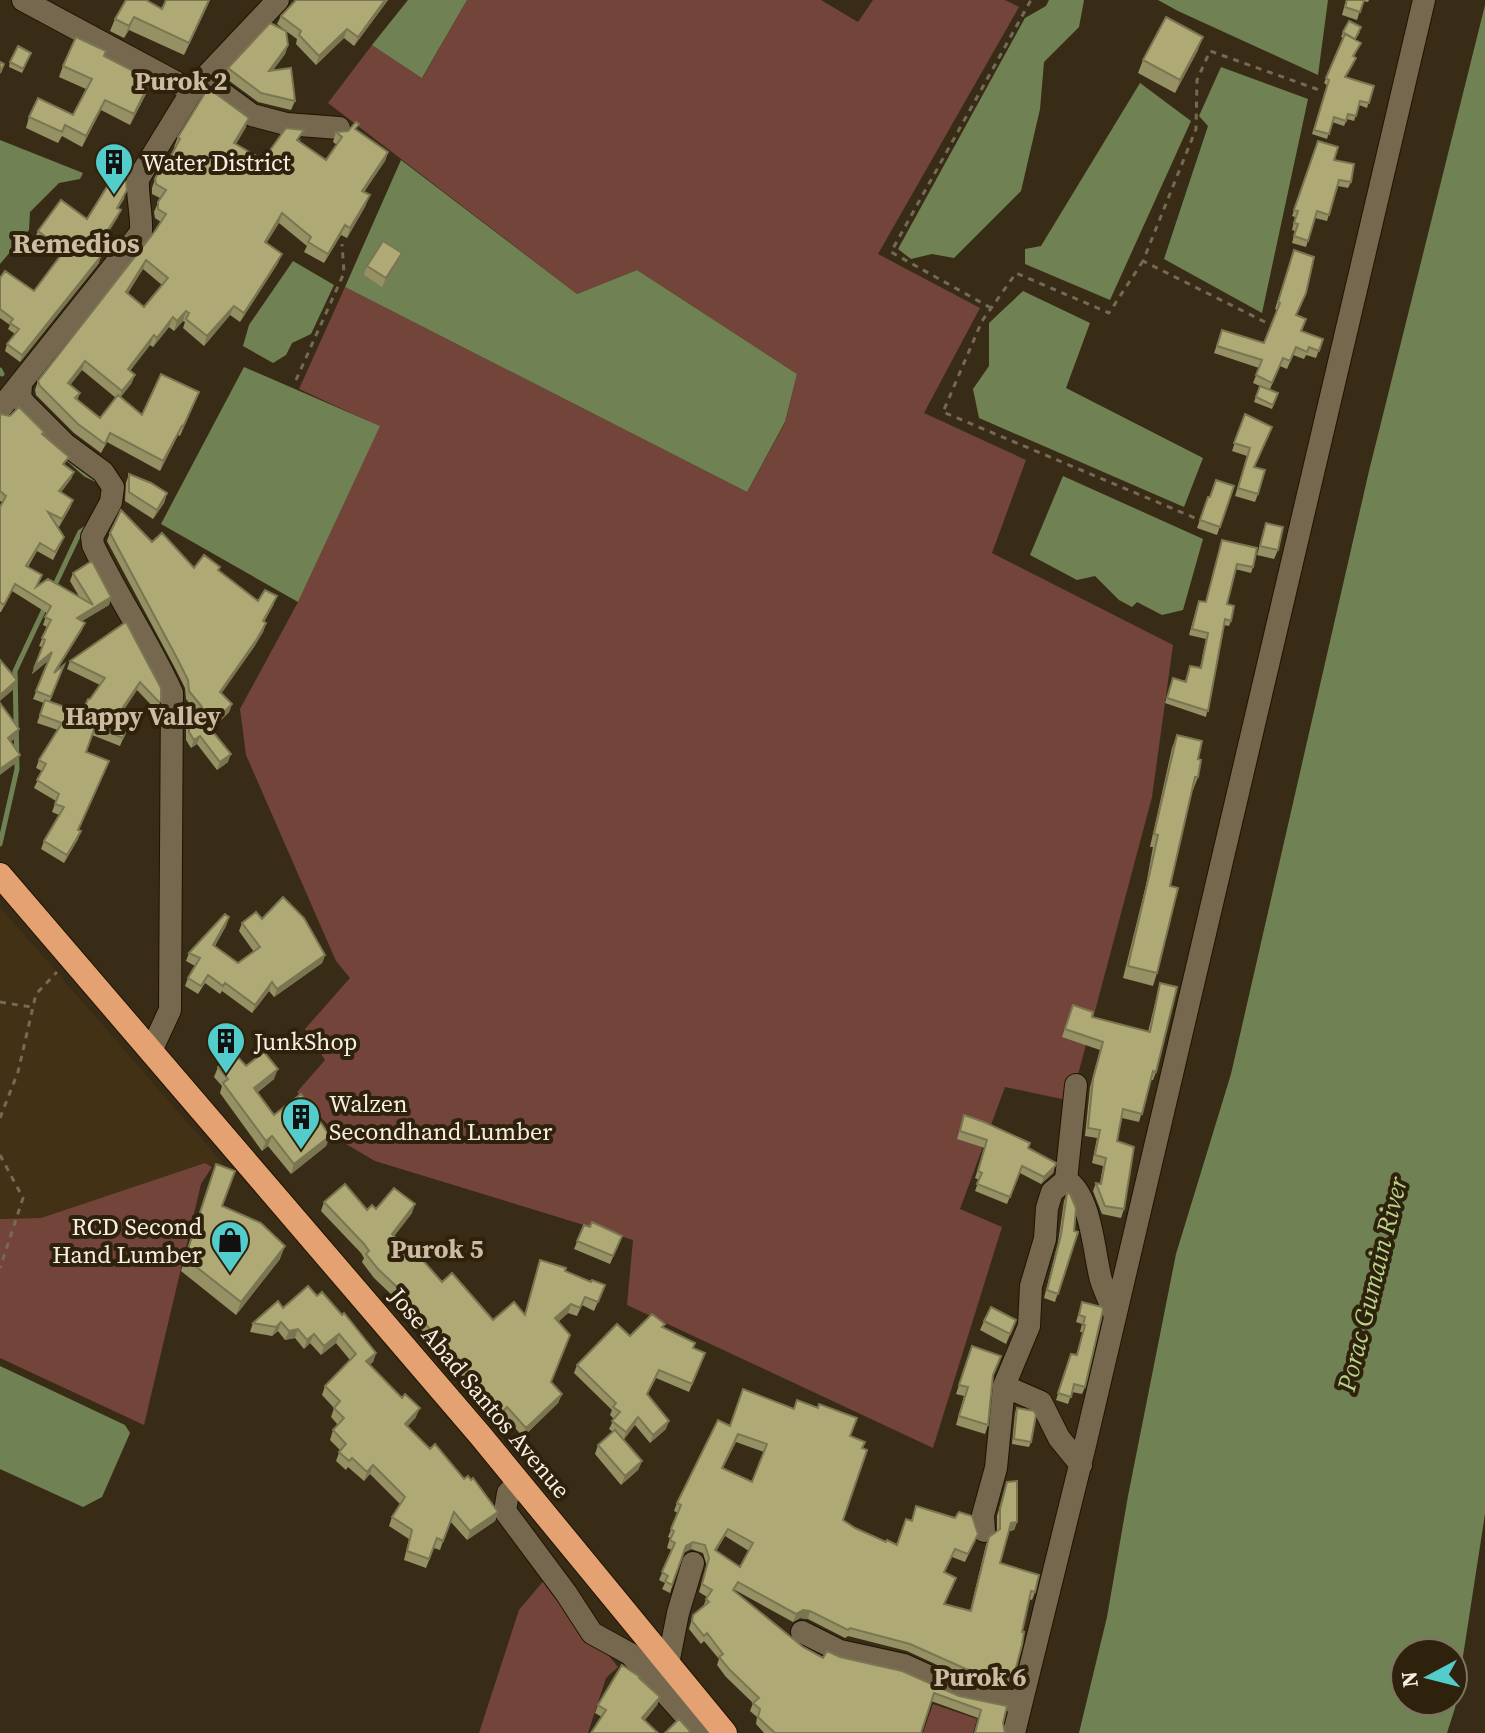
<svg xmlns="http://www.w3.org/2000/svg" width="1485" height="1733" font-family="'Source Serif 4',serif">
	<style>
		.built { fill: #423114 }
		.green { fill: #73443a }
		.water { fill: #708253; fill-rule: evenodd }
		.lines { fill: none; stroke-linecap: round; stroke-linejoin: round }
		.stream { stroke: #708253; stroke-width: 5 }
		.minor-casing { stroke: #201401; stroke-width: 24 }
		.highway-casing { stroke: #201401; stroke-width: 26 }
		.path { stroke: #766a57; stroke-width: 3; stroke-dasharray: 6 6; stroke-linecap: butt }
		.minor { stroke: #76674f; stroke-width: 22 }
		.highway { stroke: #e4a172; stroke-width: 24 }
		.wall { fill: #969165; fill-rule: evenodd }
		.shaded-wall { fill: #7a7652 }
		.building { fill: #afa975; stroke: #7a7652; stroke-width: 2; fill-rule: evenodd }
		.labels { text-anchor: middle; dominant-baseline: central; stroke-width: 8; stroke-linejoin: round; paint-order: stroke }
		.poi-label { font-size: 24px; fill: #f8efe2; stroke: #2f220c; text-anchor: start }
		.street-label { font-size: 24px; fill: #f8efe2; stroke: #2f220c }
		.neighbourhood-label { font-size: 26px; font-weight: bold; fill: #cdbca2; stroke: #2f220c }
		.water-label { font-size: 26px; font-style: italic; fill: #b8d38b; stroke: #2f220c }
		.quarter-label { font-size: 28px; font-weight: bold; fill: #cdbca2; stroke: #2f220c }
	</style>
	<rect width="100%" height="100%" fill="#392c16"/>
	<path class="built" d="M 0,907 L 232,1174 L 205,1163 L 41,1218 L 0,1219 Z"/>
	<path class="green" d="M 467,0 L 821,0 L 858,22 L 873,0 L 1005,0 L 1019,7 L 878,254 L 980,308 L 924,413 L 1026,460 L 992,553 L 1173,645 L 1152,797 L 1071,1101 L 1005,1087 L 960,1209 L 1002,1227 L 933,1448 L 627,1305 L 633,1240 L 375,1161 L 346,1144 L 297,1092 L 325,1060 L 305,1029 L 350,978 L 336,961 L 246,755 L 240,709 L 298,602 L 379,426 L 299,389 L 345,287 L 747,492 L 785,423 L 797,374 L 637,270 L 577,294 L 328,103 L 372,45 L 423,77 Z
		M 205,1163 L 212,1167 L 201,1184 L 144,1425 L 0,1358 L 0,1219 L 41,1218 Z
		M 546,1578 L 618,1667 L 606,1678 L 588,1733 L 479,1733 L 519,1610 Z
		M 933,1704 L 977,1719 L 973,1733 L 923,1733 Z"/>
	<path class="water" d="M 408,0 L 467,0 L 422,78 L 372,45 Z
		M 1049,0 L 1084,0 L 1079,27 L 1044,62 L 1040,109 L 1021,191 L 954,258 L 932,254 L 911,259 L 898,249 L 1025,18 L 1046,6 Z
		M 1158,0 L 1328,0 L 1318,75 L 1178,11 Z
		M 1485,5 L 1485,1514 L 1455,1708 L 1447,1733 L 1079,1733 L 1107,1617 L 1128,1496 L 1176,1254 L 1231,1074 L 1369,471 ZM 1453,1653 L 1453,1701 L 1405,1701 L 1405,1653 Z
		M 1221,67 L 1308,99 L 1262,313 L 1164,259 L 1208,126 L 1199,116 Z
		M 1140,83 L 1191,121 L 1110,300 L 1025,264 L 1025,249 L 1041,246 Z
		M 0,140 L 83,173 L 80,179 L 59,183 L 30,212 L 29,230 L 0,264 Z
		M 401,160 L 577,294 L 637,270 L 797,374 L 785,422 L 747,492 L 345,287 Z
		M 293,261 L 334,285 L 311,334 L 292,343 L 286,355 L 273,363 L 243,346 L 249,325 Z
		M 1023,291 L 1090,323 L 1066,388 L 1203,458 L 1184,507 L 979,418 L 973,389 L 989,366 L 989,323 Z
		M 244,367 L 380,426 L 298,602 L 161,524 Z
		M 1063,476 L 1203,539 L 1183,610 L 1162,615 L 1137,602 L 1132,607 L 1119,600 L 1095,576 L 1077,580 L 1030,555 Z
		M 0,1366 L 125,1425 L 130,1433 L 102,1497 L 83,1507 L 0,1469 Z"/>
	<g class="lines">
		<path class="stream" d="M 0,370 L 2,374
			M 67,458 L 85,474 L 97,480
			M 53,589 L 80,532 L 89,526
			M 0,844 L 17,769 L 15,671 L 46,605"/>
		<g class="minor-casing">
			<path id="minor" d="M 23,0 L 192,91
				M 203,79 L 252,115 L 286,124 L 339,128
				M 21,385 L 20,398 L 26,405 L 65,444 L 103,472 L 113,487 L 111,502 L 92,537 L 93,545 C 117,596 149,642 172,693 L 170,1010 L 151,1051
				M 0,409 L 141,232 C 142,214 137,197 138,179 L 192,91 L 278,0
				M 1076,1085 L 1066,1180 C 1091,1194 1094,1254 1101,1280 C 1105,1292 1111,1304 1115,1316
				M 1066,1180 L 1052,1192 L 1047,1208 L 1045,1239 L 1031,1286 L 1029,1326 L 1004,1386 L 1041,1402 L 1059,1438 L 1081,1465
				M 519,1483 L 508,1493 L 505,1511 L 566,1593 L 592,1633 L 630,1654 L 701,1733
				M 984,1531 L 983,1515 L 996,1468 L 1004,1386
				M 802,1632 L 840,1651 L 904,1665 L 959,1690 L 1021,1703
				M 668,1664 L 678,1613 L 693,1563
				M 1014,1733 L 1085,1445 L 1424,0"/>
		</g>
		<g class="highway-casing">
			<path id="highway" d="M 0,875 L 480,1435 L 725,1733"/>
		</g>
		<path class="path" d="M 1143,261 L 1109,313 L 1016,273 L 982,321 L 943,412 L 1195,518
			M 991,308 L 891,252 L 1031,0
			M 1265,322 L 1143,261 L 1196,129 L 1197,80 L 1210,51 L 1322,91
			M 296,380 L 344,273 L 342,244
			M 0,1002 L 31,1007
			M 0,1118 L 18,1072 L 36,994 L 57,972
			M 0,1155 L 23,1198 L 0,1268"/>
		<use href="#minor" class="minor"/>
		<use href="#highway" class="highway"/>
	</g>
	<path class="wall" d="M 166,0 L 210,0 L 184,55 L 129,30 L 124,38 L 110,31 L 115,19 L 162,9 Z
		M 296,0 L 388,0 L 354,46 L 344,38 L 316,65 L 296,44 L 297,39 L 286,31 L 288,45 L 285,54 L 273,70 L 295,101 L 291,110 L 258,102 L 224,77 L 228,68 L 285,30 L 277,24 L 281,16 Z
		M 1346,0 L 1369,0 L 1368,2 L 1363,1 L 1357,20 L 1342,15 Z
		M 1343,32 L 1360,32 L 1355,40 L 1359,47 L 1354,57 L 1354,63 L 1346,77 L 1374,86 L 1367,108 L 1359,105 L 1354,121 L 1347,119 L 1344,126 L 1332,122 L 1327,139 L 1312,134 L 1327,85 L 1324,83 L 1344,38 L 1341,37 Z
		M 1198,50 L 1175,93 L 1138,73 L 1143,60 Z
		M 31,53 L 22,73 L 9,67 L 10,62 Z
		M 105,56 L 151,80 L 148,90 L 130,125 L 101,110 L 82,147 L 62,136 L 58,143 L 26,128 L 29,117 L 73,115 L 86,89 L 59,77 L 63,66 Z
		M 246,127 L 236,144 L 263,160 L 301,139 L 299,142 L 326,160 L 337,145 L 333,142 L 336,132 L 357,130 L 388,152 L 385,161 L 364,192 L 366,205 L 347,238 L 341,235 L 324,263 L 304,252 L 307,246 L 279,223 L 266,243 L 278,263 L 240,322 L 230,315 L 204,346 L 183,328 L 185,322 L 183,321 L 174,331 L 169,327 L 153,347 L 150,345 L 130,371 L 135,375 L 131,384 L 120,398 L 142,415 L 199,392 L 180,436 L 178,435 L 160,471 L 107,442 L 101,453 L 74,433 L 36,395 L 35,390 L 38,381 L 155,231 L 161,222 L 155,218 L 154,212 L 160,198 L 152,194 L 152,188 L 155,179 L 165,167 L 176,147 L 174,147 L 178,137 ZM 143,269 L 162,285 L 144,307 L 128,293 ZM 82,370 L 116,398 L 100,418 L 77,400 L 80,393 L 70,385 Z
		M 1318,141 L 1351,182 L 1348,188 L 1338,186 L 1327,221 L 1315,218 L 1306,247 L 1292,243 L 1295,231 L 1292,230 L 1295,217 L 1292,216 Z
		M 125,197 L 118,209 L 118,217 L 95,252 L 99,263 L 20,362 L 5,351 L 7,344 L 15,334 L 8,329 L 10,325 L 0,318 L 0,278 L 34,291 L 60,256 L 35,238 L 38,231 L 87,219 Z
		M 1294,250 L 1297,316 L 1301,331 L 1323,339 L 1316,358 L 1306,355 L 1304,359 L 1293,355 L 1287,369 L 1280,366 L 1270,389 L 1278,393 L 1272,409 L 1254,402 L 1260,386 L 1253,383 L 1259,368 L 1214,353 L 1222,330 L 1264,343 L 1277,310 L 1275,309 Z
		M 402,253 L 399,262 L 382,287 L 364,275 L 367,266 Z
		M 0,414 L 43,435 L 65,465 L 74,472 L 71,479 L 61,492 L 73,500 L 70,508 L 59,527 L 57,525 L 64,537 L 61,544 L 53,560 L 37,551 L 28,567 L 38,586 L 80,598 L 70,581 L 73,573 L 111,597 L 109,605 L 82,621 L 82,630 L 57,670 L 64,665 L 50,701 L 82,713 L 100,685 L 67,669 L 70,661 L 126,622 L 161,701 L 156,710 L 137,690 L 123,711 L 133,715 L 120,746 L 92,735 L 86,752 L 109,761 L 78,830 L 78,839 L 64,863 L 41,849 L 44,841 L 59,815 L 52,812 L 56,801 L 34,788 L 42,771 L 36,768 L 39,760 L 58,730 L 37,723 L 44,703 L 33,699 L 49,660 L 32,674 L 42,647 L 39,646 L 47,627 L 43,625 L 47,613 L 12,591 L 1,612 L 0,612 L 0,507 L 2,502 L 0,501 Z
		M 1245,414 L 1269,435 L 1254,467 L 1258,494 L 1255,502 L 1235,496 L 1247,456 L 1232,451 Z
		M 129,474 L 167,493 L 164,503 L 153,519 L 125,501 L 126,483 Z
		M 1234,486 L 1217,535 L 1197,528 L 1208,497 L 1210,497 Z
		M 1266,523 L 1278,550 L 1274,559 L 1257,555 Z
		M 110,533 L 152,542 L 194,568 L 219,571 L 258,601 L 274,604 L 264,622 L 266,623 L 263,632 L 254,647 L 221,693 L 232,704 L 229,712 L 211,730 L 228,762 L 217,770 L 197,744 L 191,748 L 186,740 L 186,721 L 189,713 L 195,710 L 186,699 L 185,688 L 175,668 L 107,541 Z
		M 1222,540 L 1253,567 L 1251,573 L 1235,569 L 1227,604 L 1231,621 L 1229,626 L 1224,625 L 1206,717 L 1165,703 L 1173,678 L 1185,681 L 1190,666 L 1200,668 L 1206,639 L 1189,635 L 1197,606 L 1206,602 Z
		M 1177,735 L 1198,759 L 1198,777 L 1193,790 L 1192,789 L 1170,886 L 1157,973 L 1153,986 L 1123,978 L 1146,885 L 1153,847 L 1150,847 L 1172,748 Z
		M 229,917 L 226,926 L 215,946 L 238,963 L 254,952 L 239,931 L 242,923 L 262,919 L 325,955 L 322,963 L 274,997 L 269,991 L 252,1013 L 222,991 L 220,994 L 205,983 L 198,994 L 185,986 L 188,978 L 195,966 L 186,961 L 189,953 Z
		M 1160,983 L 1156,1072 L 1153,1080 L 1151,1080 L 1139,1122 L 1122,1118 L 1117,1141 L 1124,1209 L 1121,1218 L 1102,1214 L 1093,1191 L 1096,1183 L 1100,1183 L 1103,1166 L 1092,1163 L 1097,1138 L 1085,1136 L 1090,1087 L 1100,1050 L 1062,1037 L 1073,1005 L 1092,1017 L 1148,1032 Z
		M 246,1066 L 274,1079 L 257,1093 L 274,1115 L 330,1136 L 326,1146 L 291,1174 L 268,1146 L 262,1151 L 220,1093 L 222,1086 L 214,1077 L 218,1067 Z
		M 964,1115 L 1028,1148 L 1055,1166 L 1053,1173 L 1041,1184 L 1020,1173 L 1007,1204 L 975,1191 L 979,1180 L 975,1178 L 985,1148 L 957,1139 Z
		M 211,1177 L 222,1206 L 280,1259 L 236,1315 L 181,1271 Z
		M 1067,1193 L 1074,1231 L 1078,1232 L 1055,1302 L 1044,1298 L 1058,1243 L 1064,1201 Z
		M 324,1202 L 367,1210 L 376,1209 L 412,1213 L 394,1236 L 415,1260 L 493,1320 L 525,1314 L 540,1260 L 591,1282 L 605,1285 L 594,1311 L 582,1305 L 577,1316 L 568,1313 L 558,1322 L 551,1382 L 562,1394 L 558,1403 L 523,1437 L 504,1415 L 499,1420 L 452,1364 L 449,1366 L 394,1297 L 374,1278 L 362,1262 L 364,1258 L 361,1253 L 321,1211 Z
		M 584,1225 L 622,1236 L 610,1264 L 574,1249 Z
		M 317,1296 L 376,1353 L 373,1362 L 369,1365 L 416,1417 L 407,1427 L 498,1512 L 495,1521 L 467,1540 L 450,1521 L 440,1550 L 434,1548 L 426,1568 L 404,1560 L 409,1539 L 389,1526 L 392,1517 L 400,1504 L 370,1474 L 364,1481 L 348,1467 L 346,1470 L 336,1461 L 340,1450 L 330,1440 L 333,1430 L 338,1425 L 331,1417 L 334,1408 L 322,1395 L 325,1386 L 350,1360 L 336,1343 L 321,1355 L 310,1343 L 304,1349 L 295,1338 L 285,1340 L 278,1331 L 272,1336 L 250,1332 L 253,1323 L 283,1308 Z
		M 1082,1302 L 1102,1307 L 1085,1387 L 1082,1394 L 1072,1392 L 1068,1404 L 1056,1400 L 1071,1354 L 1077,1355 L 1083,1332 L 1080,1332 L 1082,1324 L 1076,1322 Z
		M 1016,1320 L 1006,1344 L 980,1330 L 984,1321 Z
		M 663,1328 L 693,1348 L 705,1353 L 689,1392 L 656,1378 L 647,1395 L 666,1429 L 650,1443 L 635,1425 L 623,1440 L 642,1461 L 638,1470 L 621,1485 L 595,1454 L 598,1445 L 613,1432 L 609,1429 L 614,1419 L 610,1415 L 612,1410 L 574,1373 L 577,1365 L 630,1336 Z
		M 972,1346 L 993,1376 L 988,1425 L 985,1434 L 956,1425 L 964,1396 L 956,1394 Z
		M 1017,1408 L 1031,1442 L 1029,1447 L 1012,1444 L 1015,1413 Z
		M 730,1426 L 850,1436 L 843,1520 L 855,1528 L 886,1542 L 897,1544 L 911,1521 L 978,1534 L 965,1562 L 952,1557 L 944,1573 L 956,1578 L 944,1604 L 970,1611 L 986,1545 L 989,1537 L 997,1531 L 997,1516 L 1007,1482 L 1017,1522 L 1014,1530 L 1009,1531 L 1000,1563 L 1035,1592 L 1032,1600 L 1029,1599 L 1013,1679 L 1010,1686 L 963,1677 L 907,1651 L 848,1636 L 845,1638 L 808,1619 L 800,1618 L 793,1622 L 735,1590 L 734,1591 L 803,1647 L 823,1658 L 840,1657 L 959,1696 L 1007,1706 L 978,1718 L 931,1701 L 921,1733 L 764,1733 L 756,1724 L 757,1717 L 750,1711 L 753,1703 L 726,1677 L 717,1665 L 719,1659 L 704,1641 L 701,1644 L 689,1629 L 693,1615 L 703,1607 L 707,1597 L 699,1592 L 707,1566 L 703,1553 L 691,1549 L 683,1553 L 670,1593 L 662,1589 L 665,1583 L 659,1580 L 672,1550 L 667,1548 L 670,1538 L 668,1537 L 678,1513 L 674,1511 L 677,1503 ZM 736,1442 L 764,1452 L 752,1482 L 723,1468 ZM 725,1536 L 749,1551 L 740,1567 L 716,1551 Z
		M 639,1678 L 660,1697 L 657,1705 L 645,1720 L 602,1717 L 595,1713 L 598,1705 Z"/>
	<path class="shaded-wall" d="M 209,0 L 208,5 L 184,55 L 189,43 Z
		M 385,0 L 388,0 L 354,46 L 358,37 Z
		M 134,17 L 129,30 L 124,38 L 129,26 Z
		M 347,29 L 344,38 L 316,65 L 319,56 Z
		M 1203,37 L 1198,50 L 1175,93 L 1180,80 Z
		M 288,45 L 285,54 L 266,80 L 269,71 Z
		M 151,80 L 148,90 L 130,125 L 134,114 Z
		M 105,100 L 101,110 L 82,147 L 86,136 Z
		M 249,118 L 246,127 L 231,152 L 234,143 Z
		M 388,152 L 385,161 L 358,200 L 362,191 Z
		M 370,195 L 366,205 L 347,238 L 350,228 Z
		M 121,210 L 118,217 L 92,258 L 94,251 Z
		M 282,213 L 279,223 L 261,252 L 265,242 Z
		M 345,225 L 341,235 L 324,263 L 328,254 Z
		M 402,253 L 399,262 L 382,287 L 386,278 Z
		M 282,254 L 278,263 L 240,322 L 244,313 Z
		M 101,256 L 99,263 L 20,362 L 22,355 Z
		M 146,260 L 143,269 L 122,301 L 126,292 Z
		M 234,306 L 230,315 L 204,346 L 207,336 Z
		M 186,311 L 183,321 L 174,331 L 177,321 Z
		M 173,317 L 169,327 L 153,347 L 157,338 Z
		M 154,335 L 150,345 L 124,378 L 128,369 Z
		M 85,361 L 82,370 L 64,393 L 68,383 Z
		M 135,375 L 131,384 L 118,400 L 122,391 Z
		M 182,426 L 178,435 L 160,471 L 163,461 Z
		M 74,472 L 71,479 L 56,499 L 59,491 Z
		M 167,493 L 164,503 L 153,519 L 157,510 Z
		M 73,500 L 70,508 L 59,527 L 62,519 Z
		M 111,597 L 109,605 L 75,625 L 77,618 Z
		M 85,623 L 82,630 L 51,680 L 54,673 Z
		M 266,623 L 263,632 L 254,647 L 217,700 L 220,692 Z
		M 52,652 L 49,660 L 32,674 L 35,666 Z
		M 17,680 L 14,689 L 0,701 L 0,695 Z
		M 140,682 L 137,690 L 118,718 L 121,710 Z
		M 232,704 L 229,712 L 206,735 L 209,727 Z
		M 19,729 L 16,738 L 5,746 L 8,738 Z
		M 200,736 L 197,744 L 191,748 L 194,740 Z
		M 231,754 L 228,762 L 217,770 L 220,762 Z
		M 20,755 L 16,763 L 0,775 L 0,769 Z
		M 81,831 L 78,839 L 64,863 L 67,855 Z
		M 229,917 L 226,926 L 210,954 L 213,945 Z
		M 325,955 L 322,963 L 274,997 L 277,989 Z
		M 272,982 L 269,991 L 252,1013 L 255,1005 Z
		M 278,1069 L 274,1079 L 250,1098 L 254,1088 Z
		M 272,1136 L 268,1146 L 262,1151 L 266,1141 Z
		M 330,1136 L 326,1146 L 291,1174 L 294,1164 Z
		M 1055,1166 L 1053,1173 L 1041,1184 L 1044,1177 Z
		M 415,1204 L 412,1213 L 389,1243 L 392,1234 Z
		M 285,1246 L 280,1259 L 236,1315 L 241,1302 Z
		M 571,1304 L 568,1313 L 552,1327 L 555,1318 Z
		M 281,1322 L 278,1331 L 272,1336 L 276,1327 Z
		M 298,1329 L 295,1338 L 285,1340 L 289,1331 Z
		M 314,1334 L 310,1343 L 304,1349 L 307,1340 Z
		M 339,1334 L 336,1343 L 321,1355 L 324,1346 Z
		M 376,1353 L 373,1362 L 363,1370 L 366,1361 Z
		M 562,1394 L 558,1403 L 523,1437 L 526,1428 Z
		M 507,1407 L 504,1415 L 499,1420 L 502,1412 Z
		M 420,1408 L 416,1417 L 401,1433 L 405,1424 Z
		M 638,1417 L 635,1425 L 623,1441 L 626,1432 Z
		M 669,1421 L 666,1429 L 650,1443 L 653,1435 Z
		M 642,1461 L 638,1470 L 621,1485 L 625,1476 Z
		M 373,1465 L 370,1474 L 364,1481 L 367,1472 Z
		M 498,1512 L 495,1521 L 467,1540 L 470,1531 Z
		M 1017,1522 L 1014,1530 L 1009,1531 L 1011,1523 Z
		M 728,1529 L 725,1536 L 712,1558 L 715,1550 Z
		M 693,1542 L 691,1549 L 683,1553 L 686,1546 Z
		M 803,1610 L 810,1611 L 808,1619 L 800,1618 L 793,1622 L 796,1614 Z
		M 660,1697 L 657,1705 L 640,1726 L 642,1718 Z"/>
	<path class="building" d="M 126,0 L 146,0 L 162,9 L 166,0 L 209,0 L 189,43 L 134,17 L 129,26 L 115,19 Z
		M 296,0 L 385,0 L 358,37 L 347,29 L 319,56 L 299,35 L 301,31 L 281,16 Z
		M 1347,0 L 1364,0 L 1360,12 L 1345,7 Z
		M 1166,17 L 1203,37 L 1180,80 L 1143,60 Z
		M 1349,21 L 1361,27 L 1355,39 L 1343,32 Z
		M 270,23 L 286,31 L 288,45 L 269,71 L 291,68 L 295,101 L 261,93 L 228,68 Z
		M 1345,34 L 1361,43 L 1353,56 L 1356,58 L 1345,77 L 1374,86 L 1369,103 L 1360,101 L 1356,116 L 1348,114 L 1346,121 L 1334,117 L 1329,134 L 1314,130 L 1329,80 L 1326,78 Z
		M 76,37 L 106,51 L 104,56 L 151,80 L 134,114 L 105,100 L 86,136 L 65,125 L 62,132 L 29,117 L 38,98 L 73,115 L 92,79 L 63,66 Z
		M 18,46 L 31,53 L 23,69 L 10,62 Z
		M 0,62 L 4,64 L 0,73 Z
		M 208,88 L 249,118 L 234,143 L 263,160 L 286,128 L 304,130 L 297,140 L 326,160 L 342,137 L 336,132 L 348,131 L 356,122 L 359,124 L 355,129 L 388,152 L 362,191 L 370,195 L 350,228 L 345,225 L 328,254 L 308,242 L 311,237 L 282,213 L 265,242 L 282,254 L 244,313 L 234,306 L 207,336 L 186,319 L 189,313 L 186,311 L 177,321 L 173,317 L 157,338 L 154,335 L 128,369 L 135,375 L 122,391 L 85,361 L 68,383 L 80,393 L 75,398 L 100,418 L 118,395 L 142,415 L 161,374 L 199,392 L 183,427 L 182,426 L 163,461 L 110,433 L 105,444 L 78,424 L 40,386 L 38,381 L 155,231 L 166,214 L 158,209 L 158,202 L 166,190 L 156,184 L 155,179 L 162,165 L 165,167 L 180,139 L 178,137 ZM 146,260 L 168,278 L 144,307 L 126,292 Z
		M 1318,141 L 1338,147 L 1334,160 L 1354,164 L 1351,182 L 1339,180 L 1329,215 L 1317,211 L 1308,241 L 1294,236 L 1298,224 L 1294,223 L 1298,211 L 1294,210 Z
		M 115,174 L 126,181 L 127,190 L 117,208 L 121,210 L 94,251 L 101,256 L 22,355 L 7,344 L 19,329 L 10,323 L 13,319 L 0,309 L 0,278 L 5,271 L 34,291 L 64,251 L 38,231 L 61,200 L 87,219 Z
		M 383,241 L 402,253 L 386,278 L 367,266 Z
		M 1294,250 L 1314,257 L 1306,293 L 1296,315 L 1306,319 L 1301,331 L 1323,339 L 1319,351 L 1309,347 L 1307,352 L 1296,347 L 1290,361 L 1283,358 L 1272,383 L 1256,375 L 1262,360 L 1217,346 L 1222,330 L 1264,343 L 1280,303 L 1278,302 Z
		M 1260,386 L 1278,393 L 1273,405 L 1256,397 Z
		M 19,407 L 44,432 L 42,434 L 69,457 L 63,464 L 74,472 L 59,491 L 73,500 L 62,519 L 48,512 L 64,537 L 55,552 L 40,543 L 26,566 L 42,575 L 36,587 L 48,579 L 93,605 L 73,573 L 92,561 L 111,597 L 77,618 L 85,623 L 54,673 L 64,665 L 51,697 L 36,691 L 52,652 L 35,666 L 45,640 L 42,638 L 51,620 L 45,617 L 51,606 L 15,584 L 4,605 L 0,602 L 0,507 L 6,496 L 0,491 L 0,414 L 10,416 Z
		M 1245,414 L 1272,427 L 1254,467 L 1265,470 L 1258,494 L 1238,488 L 1250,448 L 1234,443 Z
		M 129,474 L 151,483 L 167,493 L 157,510 L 129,492 Z
		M 1216,480 L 1234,486 L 1220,527 L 1200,520 L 1208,497 L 1210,497 Z
		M 121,510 L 152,542 L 162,533 L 194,568 L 204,555 L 220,567 L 218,570 L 258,601 L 265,590 L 277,596 L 263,621 L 266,623 L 257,639 L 220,692 L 232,704 L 209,727 L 231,754 L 220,762 L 200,736 L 194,740 L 189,732 L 189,713 L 202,707 L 189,691 L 188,680 L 178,660 L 110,533 Z
		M 1266,523 L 1283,527 L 1278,550 L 1260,546 Z
		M 1222,540 L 1257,548 L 1253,567 L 1237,564 L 1227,604 L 1234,606 L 1231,621 L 1225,619 L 1208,711 L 1167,698 L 1173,678 L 1186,682 L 1190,666 L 1201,668 L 1208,633 L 1192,629 L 1199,601 L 1206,602 Z
		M 126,622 L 161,688 L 161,701 L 159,702 L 140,682 L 121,710 L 133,715 L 123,738 L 95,727 L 86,752 L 109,761 L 78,830 L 81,831 L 67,855 L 44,841 L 64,807 L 55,804 L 59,794 L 37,780 L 46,764 L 39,760 L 62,723 L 40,715 L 45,700 L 82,713 L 88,699 L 90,699 L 105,678 L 70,661 Z
		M 0,660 L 17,680 L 0,695 Z
		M 0,703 L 19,729 L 8,738 L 20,755 L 0,769 Z
		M 1177,735 L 1202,741 L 1198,759 L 1201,760 L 1198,777 L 1195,777 L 1170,886 L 1178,888 L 1157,973 L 1128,966 L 1150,872 L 1158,835 L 1154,834 Z
		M 283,897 L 304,918 L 325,955 L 277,989 L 272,982 L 255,1005 L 225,983 L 223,986 L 208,975 L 201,986 L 188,978 L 200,958 L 189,953 L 225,914 L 229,917 L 213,945 L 238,963 L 260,947 L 242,923 L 256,912 L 262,919 Z
		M 1160,983 L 1177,987 L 1156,1072 L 1153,1071 L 1142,1114 L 1123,1109 L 1117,1141 L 1134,1147 L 1124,1209 L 1105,1206 L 1096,1183 L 1101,1184 L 1106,1158 L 1095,1155 L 1100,1130 L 1088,1128 L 1093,1079 L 1103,1042 L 1065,1029 L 1073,1005 L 1093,1012 L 1092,1017 L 1150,1032 Z
		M 264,1052 L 278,1069 L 254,1088 L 274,1115 L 301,1094 L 330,1136 L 294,1164 L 272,1136 L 266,1141 L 223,1083 L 228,1079 L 218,1067 L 234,1053 L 246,1066 Z
		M 964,1115 L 984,1122 L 1030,1143 L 1028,1148 L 1056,1163 L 1055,1166 L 1044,1177 L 1022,1166 L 1010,1197 L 977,1184 L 982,1173 L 978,1171 L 987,1140 L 960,1131 Z
		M 216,1164 L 235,1171 L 222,1206 L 261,1223 L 285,1246 L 241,1302 L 185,1258 Z
		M 345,1184 L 367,1210 L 372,1205 L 376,1209 L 394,1188 L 415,1204 L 392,1234 L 415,1260 L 419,1256 L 442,1282 L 452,1273 L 493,1320 L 514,1302 L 525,1315 L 540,1260 L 566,1268 L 565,1271 L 591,1282 L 592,1280 L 605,1285 L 598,1302 L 585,1297 L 580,1308 L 571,1304 L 555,1318 L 570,1335 L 551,1382 L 562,1394 L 526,1428 L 507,1407 L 502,1412 L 455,1355 L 452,1358 L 398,1288 L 378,1269 L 366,1254 L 369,1251 L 364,1244 L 324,1202 Z
		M 1067,1193 L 1070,1194 L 1076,1208 L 1074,1231 L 1078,1232 L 1058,1294 L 1047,1290 L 1061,1235 Z
		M 592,1222 L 622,1236 L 613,1256 L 577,1241 L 584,1225 L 590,1227 Z
		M 308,1286 L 317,1296 L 322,1292 L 342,1315 L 344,1313 L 376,1353 L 366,1361 L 402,1398 L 405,1394 L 420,1408 L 405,1424 L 430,1449 L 435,1444 L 464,1479 L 468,1476 L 471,1480 L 473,1478 L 498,1512 L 470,1531 L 454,1512 L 443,1541 L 437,1538 L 429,1559 L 407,1551 L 412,1530 L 392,1517 L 405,1497 L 373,1465 L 367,1472 L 352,1458 L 349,1461 L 339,1452 L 346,1444 L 333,1430 L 344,1418 L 334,1408 L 340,1401 L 325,1386 L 356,1354 L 339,1334 L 324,1346 L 314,1334 L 307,1340 L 298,1329 L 289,1331 L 281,1322 L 276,1327 L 253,1323 L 278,1301 L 283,1308 Z
		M 1082,1302 L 1102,1307 L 1103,1310 L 1085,1387 L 1074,1384 L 1071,1397 L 1058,1393 L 1071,1354 L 1077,1355 L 1085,1325 L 1083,1325 L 1085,1317 L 1079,1315 Z
		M 991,1307 L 1016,1320 L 1010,1334 L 984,1321 Z
		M 652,1314 L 665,1324 L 662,1327 L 695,1343 L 693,1348 L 705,1353 L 692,1384 L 659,1370 L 647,1394 L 669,1421 L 653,1435 L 638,1417 L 626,1432 L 612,1421 L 620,1412 L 613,1407 L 616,1403 L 577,1365 L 617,1324 L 630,1336 Z
		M 972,1346 L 1001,1356 L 993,1375 L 988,1425 L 959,1416 L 968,1387 L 959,1385 Z
		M 743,1389 L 794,1409 L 797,1400 L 818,1408 L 819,1404 L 857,1418 L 850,1436 L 865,1442 L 862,1448 L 867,1450 L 843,1520 L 855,1528 L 886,1542 L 887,1540 L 897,1545 L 906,1519 L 912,1521 L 916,1506 L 955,1518 L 959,1512 L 972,1516 L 978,1534 L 968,1554 L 955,1549 L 944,1572 L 956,1578 L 944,1604 L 971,1611 L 989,1537 L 1000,1529 L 1000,1509 L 1007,1482 L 1017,1481 L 1017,1522 L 1011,1523 L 1000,1563 L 1039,1575 L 1035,1592 L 1031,1591 L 1022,1632 L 1024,1632 L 1022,1645 L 1013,1679 L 966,1669 L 910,1644 L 850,1628 L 848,1630 L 810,1611 L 803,1610 L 796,1614 L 738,1582 L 733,1590 L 803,1647 L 823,1658 L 827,1651 L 840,1657 L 902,1671 L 959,1696 L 1007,1706 L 1003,1723 L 1005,1733 L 975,1733 L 981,1710 L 934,1693 L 921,1733 L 775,1733 L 758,1717 L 760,1709 L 753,1703 L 759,1698 L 729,1669 L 719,1657 L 723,1654 L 707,1633 L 704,1636 L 692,1621 L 693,1615 L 709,1602 L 706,1599 L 712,1590 L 702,1584 L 709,1558 L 705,1545 L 693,1542 L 686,1546 L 672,1585 L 665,1581 L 668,1576 L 662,1572 L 675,1543 L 670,1540 L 674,1531 L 671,1529 L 681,1505 L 677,1503 L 718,1420 L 730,1426 ZM 738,1434 L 767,1444 L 752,1482 L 722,1468 ZM 728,1529 L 753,1543 L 740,1567 L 715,1550 Z
		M 1017,1408 L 1034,1411 L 1036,1415 L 1031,1442 L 1014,1439 Z
		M 615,1430 L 642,1461 L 625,1476 L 598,1445 Z
		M 622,1665 L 640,1677 L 639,1678 L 660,1697 L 642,1718 L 658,1733 L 591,1733 L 606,1710 L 598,1705 Z
		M 679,1719 L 690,1731 L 688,1733 L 665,1733 Z"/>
	<defs>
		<g id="building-pin" transform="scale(2)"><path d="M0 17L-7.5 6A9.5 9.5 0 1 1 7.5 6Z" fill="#52cdcc" stroke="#2f220c"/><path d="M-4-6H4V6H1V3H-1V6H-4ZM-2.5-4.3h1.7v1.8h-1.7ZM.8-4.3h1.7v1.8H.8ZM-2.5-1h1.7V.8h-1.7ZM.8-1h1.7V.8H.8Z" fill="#111"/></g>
		<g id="shop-pin" transform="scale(2)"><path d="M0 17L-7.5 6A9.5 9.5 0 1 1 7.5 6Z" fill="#52cdcc" stroke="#2f220c"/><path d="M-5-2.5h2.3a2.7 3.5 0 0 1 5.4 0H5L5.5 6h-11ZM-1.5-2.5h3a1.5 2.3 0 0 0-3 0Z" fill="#111"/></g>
	</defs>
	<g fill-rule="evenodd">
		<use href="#building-pin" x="114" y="162"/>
		<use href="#building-pin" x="226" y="1041"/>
		<use href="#building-pin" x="301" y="1117"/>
		<use href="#shop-pin" x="230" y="1240"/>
	</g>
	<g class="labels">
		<g class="poi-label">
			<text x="142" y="162">Water District</text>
			<text x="254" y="1041">JunkShop</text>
			<text x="329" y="1103">Walzen<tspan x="329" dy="28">Secondhand Lumber</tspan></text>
			<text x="202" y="1226" text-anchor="end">RCD Second<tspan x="202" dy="28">Hand Lumber</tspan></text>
		</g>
		<g class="street-label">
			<text transform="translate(480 1393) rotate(50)">Jose Abad Santos Avenue</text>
		</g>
		<g class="neighbourhood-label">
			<text x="181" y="81">Purok 2</text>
			<text x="143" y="716">Happy Valley</text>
			<text x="437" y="1249">Purok 5</text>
			<text x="980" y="1677">Purok 6</text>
		</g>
		<g class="water-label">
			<text transform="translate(1372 1284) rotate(-76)">Porac Gumain River</text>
		</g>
		<g class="quarter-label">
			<text x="76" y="243">Remedios</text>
		</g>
	</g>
	<g transform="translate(1429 1677) rotate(263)"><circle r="38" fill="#2f220c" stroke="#7f7462" stroke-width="2"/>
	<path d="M0-6L14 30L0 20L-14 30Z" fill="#52cdcc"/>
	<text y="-12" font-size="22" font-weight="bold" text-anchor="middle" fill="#f8efe2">N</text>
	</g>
</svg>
